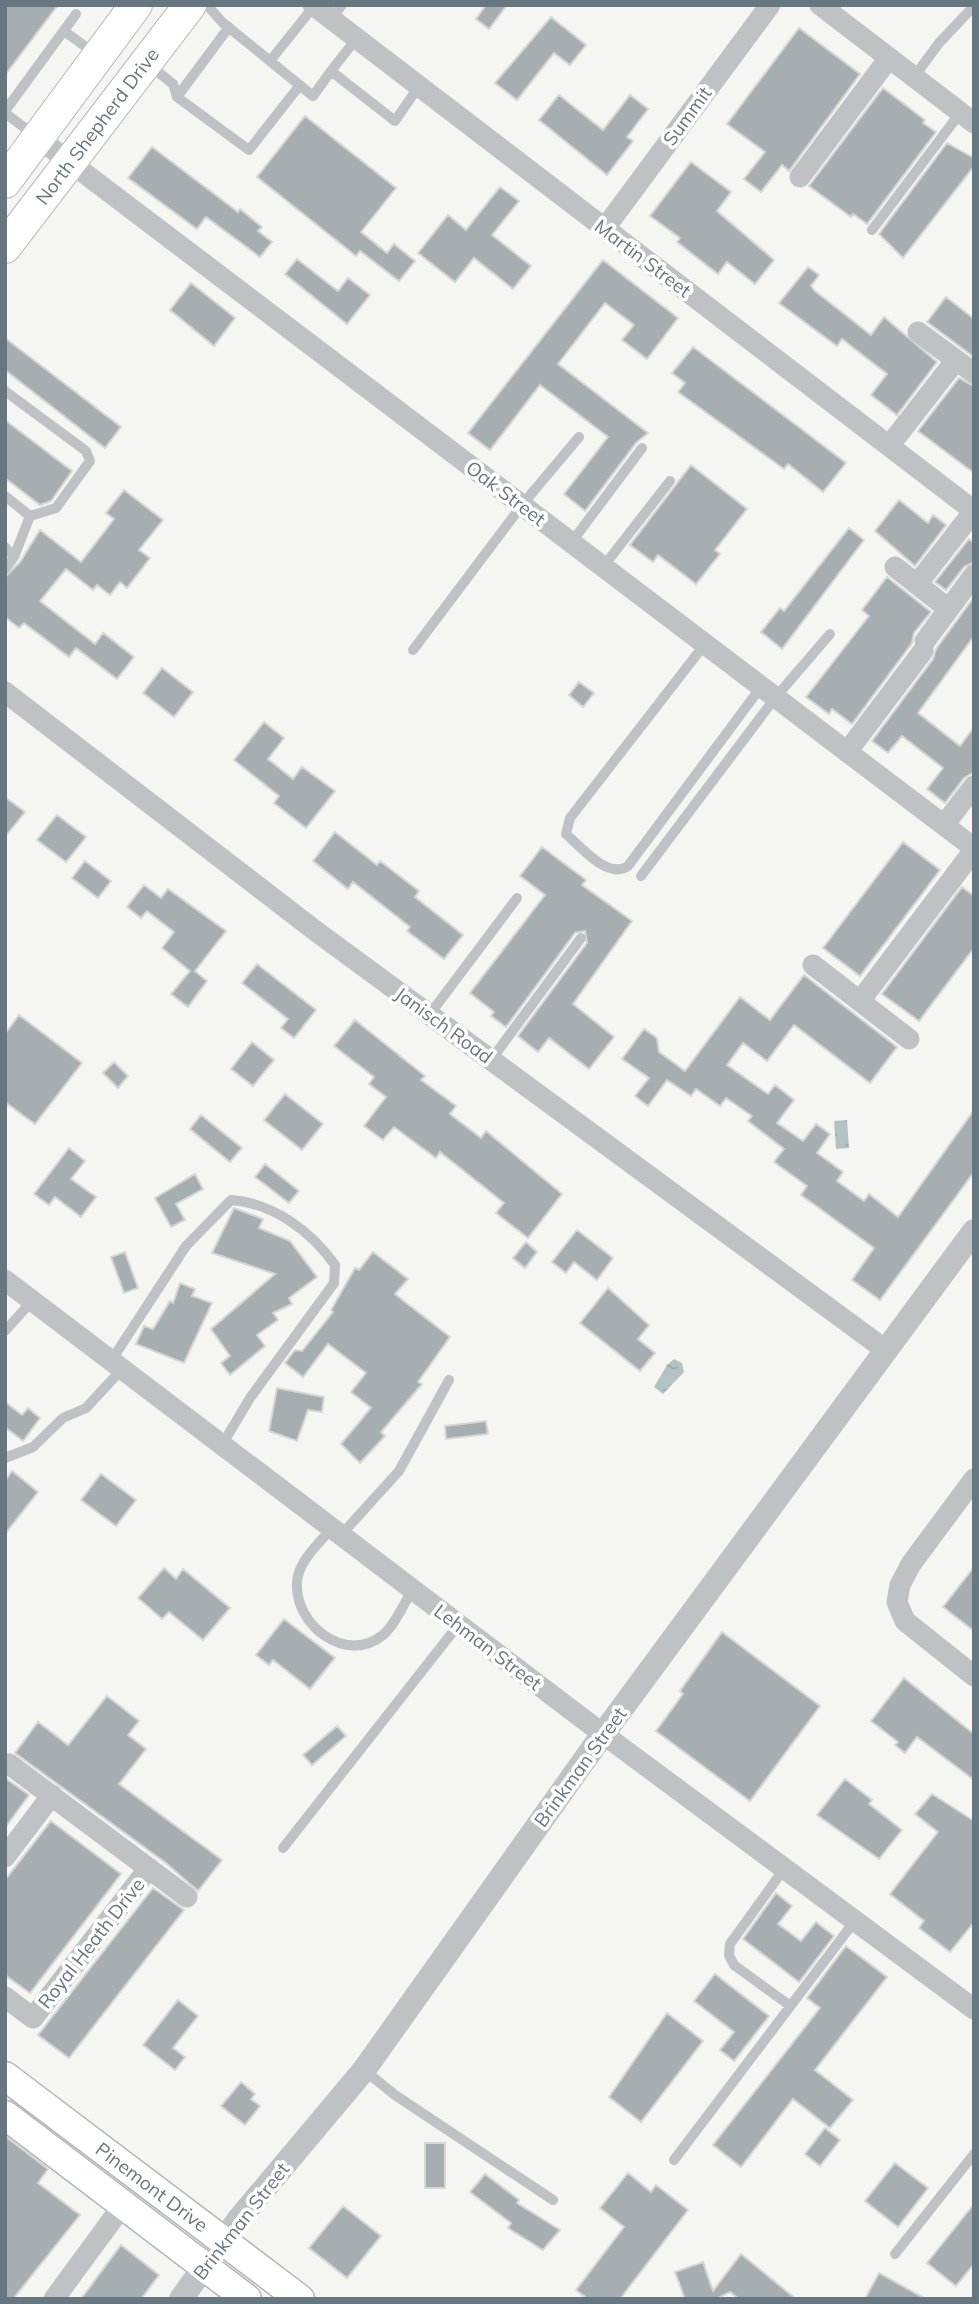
<svg xmlns="http://www.w3.org/2000/svg" width="979" height="2304" font-family="Mulish,sans-serif">
	<style>
		.water { fill: url(#water-ripples) }
		.building { fill: #a6aeb2; stroke: #d6d6d4; stroke-width: 2 }
		.lines { fill: none; stroke-linecap: round; stroke-linejoin: round }
		.secondary-casing { stroke: #b1b6ba; stroke-width: 31 }
		.primary-casing { stroke: #b2b6b9; stroke-width: 34 }
		.service { stroke: #bec2c5; stroke-width: 10 }
		.minor { stroke: #bec2c5; stroke-width: 21 }
		.tertiary { stroke: #bec2c5; stroke-width: 24 }
		.secondary { stroke: #fff; stroke-width: 28 }
		.primary { stroke: #fff; stroke-width: 32 }
		.labels { text-anchor: middle; dominant-baseline: central; stroke-width: 7; stroke-linejoin: round; paint-order: stroke }
		.street-label { font-size: 19px; fill: #667781; stroke: #fff }
	</style>
	<defs>
		<pattern id="water-ripples" width="26" height="14" patternUnits="userSpaceOnUse" patternTransform="scale(1.75)"><rect width="26" height="14" fill="#b5c2c5"/><path d="M2 4q2-2 4 0t4 0M15 11q2-2 4 0t4 0" fill="none" stroke="#97a2a5"/></pattern>
	</defs>
	<rect width="100%" height="100%" fill="#f5f5f2"/>
	<path class="water" d="M 847,1120 L 849,1148 L 836,1149 L 834,1121 Z
		M 674,1359 L 682,1363 L 684,1372 L 663,1394 L 654,1387 L 667,1365 Z"/>
	<path class="building" d="M 5,5 L 58,5 L 5,75 Z
		M 486,5 L 507,5 L 489,29 L 476,19 Z
		M 551,17 L 586,45 L 570,65 L 554,53 L 517,100 L 495,83 Z
		M 799,28 L 860,74 L 789,171 L 782,165 L 761,192 L 744,179 L 765,152 L 727,124 Z
		M 883,88 L 925,120 L 923,123 L 936,132 L 867,224 L 853,214 L 851,217 L 809,186 Z
		M 559,95 L 603,130 L 630,95 L 648,109 L 627,137 L 633,141 L 607,175 L 539,120 Z
		M 305,116 L 396,188 L 361,232 L 387,253 L 394,244 L 415,261 L 399,281 L 360,251 L 356,256 L 257,177 Z
		M 947,143 L 974,158 L 974,166 L 903,258 L 879,234 Z
		M 152,147 L 238,212 L 240,209 L 262,227 L 258,231 L 272,242 L 260,257 L 206,217 L 197,229 L 128,178 Z
		M 691,162 L 731,192 L 717,211 L 774,260 L 755,284 L 727,262 L 718,274 L 677,242 L 680,238 L 650,216 Z
		M 500,187 L 519,201 L 492,235 L 531,266 L 513,289 L 474,258 L 455,282 L 418,253 L 448,215 L 466,230 Z
		M 297,259 L 338,291 L 348,278 L 370,295 L 347,324 L 285,274 Z
		M 603,260 L 678,318 L 647,359 L 622,340 L 634,325 L 605,303 L 558,364 L 648,433 L 636,443 L 585,511 L 564,494 L 608,437 L 540,385 L 490,450 L 468,433 Z
		M 808,267 L 819,275 L 811,286 L 815,291 L 871,335 L 884,317 L 937,362 L 897,415 L 871,395 L 887,374 L 842,339 L 837,346 L 779,303 Z
		M 191,283 L 235,318 L 214,346 L 170,310 Z
		M 946,297 L 974,319 L 974,357 L 927,322 Z
		M 5,338 L 121,427 L 105,448 L 5,370 Z
		M 693,347 L 846,463 L 823,492 L 788,464 L 784,469 L 678,392 L 685,383 L 672,373 Z
		M 959,378 L 974,386 L 974,473 L 918,431 Z
		M 5,420 L 72,471 L 51,501 L 40,505 L 5,478 Z
		M 691,465 L 747,509 L 715,550 L 720,554 L 696,584 L 658,555 L 653,562 L 630,545 Z
		M 124,490 L 163,520 L 139,550 L 150,558 L 127,588 L 120,582 L 110,595 L 97,585 L 93,590 L 66,569 L 40,601 L 95,644 L 103,633 L 134,657 L 117,679 L 76,648 L 69,657 L 24,623 L 19,628 L 5,617 L 5,577 L 20,562 L 40,530 L 81,562 L 114,519 L 106,513 Z
		M 899,500 L 928,523 L 933,515 L 946,525 L 915,566 L 875,531 Z
		M 849,528 L 864,540 L 782,649 L 761,632 L 780,608 L 784,611 Z
		M 969,539 L 974,543 L 974,562 L 964,567 L 946,590 L 935,582 Z
		M 887,577 L 931,612 L 914,633 L 912,643 L 852,724 L 832,709 L 829,714 L 806,697 L 869,616 L 862,610 Z
		M 974,597 L 974,636 L 918,713 L 960,746 L 974,727 L 974,772 L 964,778 L 945,803 L 927,789 L 943,768 L 902,736 L 888,753 L 872,741 L 933,659 L 936,649 Z
		M 162,668 L 193,692 L 174,717 L 143,693 Z
		M 579,682 L 594,693 L 583,707 L 569,695 Z
		M 264,722 L 284,738 L 268,759 L 293,779 L 302,767 L 335,791 L 306,828 L 274,803 L 279,796 L 234,760 Z
		M 5,797 L 25,812 L 5,837 Z
		M 57,815 L 86,837 L 66,862 L 37,840 Z
		M 335,832 L 377,865 L 380,861 L 419,891 L 415,897 L 463,935 L 444,959 L 407,931 L 410,927 L 353,882 L 348,889 L 313,861 Z
		M 903,842 L 940,870 L 860,976 L 823,948 Z
		M 542,847 L 586,880 L 582,885 L 632,921 L 573,1004 L 614,1037 L 589,1069 L 549,1038 L 538,1052 L 518,1036 L 587,943 L 585,931 L 575,933 L 506,1027 L 491,1016 L 494,1012 L 470,993 L 545,895 L 520,876 Z
		M 85,861 L 111,881 L 98,898 L 72,878 Z
		M 144,885 L 161,898 L 168,889 L 226,931 L 195,971 L 207,981 L 188,1007 L 171,994 L 190,971 L 162,948 L 174,932 L 147,911 L 141,918 L 127,907 Z
		M 962,887 L 974,896 L 974,948 L 919,1021 L 882,994 Z
		M 257,964 L 316,1010 L 294,1038 L 281,1028 L 288,1019 L 242,983 Z
		M 804,975 L 897,1047 L 870,1083 L 794,1025 L 767,1061 L 743,1043 L 727,1065 L 768,1094 L 775,1085 L 794,1100 L 777,1123 L 803,1141 L 816,1124 L 830,1134 L 817,1153 L 843,1172 L 837,1181 L 864,1201 L 869,1194 L 898,1217 L 974,1110 L 974,1172 L 880,1300 L 852,1280 L 874,1248 L 801,1195 L 807,1186 L 774,1162 L 784,1149 L 748,1121 L 752,1116 L 726,1098 L 720,1106 L 696,1089 L 691,1096 L 667,1080 L 648,1106 L 635,1096 L 649,1078 L 622,1059 L 644,1029 L 657,1038 L 659,1052 L 685,1071 L 740,997 L 770,1020 Z
		M 19,1015 L 82,1063 L 35,1124 L 5,1102 L 5,1034 Z
		M 355,1020 L 425,1076 L 421,1080 L 456,1106 L 450,1114 L 481,1138 L 486,1131 L 562,1194 L 528,1238 L 496,1213 L 504,1203 L 440,1152 L 436,1158 L 394,1127 L 383,1140 L 364,1126 L 386,1097 L 369,1084 L 374,1077 L 334,1046 Z
		M 252,1042 L 274,1060 L 253,1086 L 231,1069 Z
		M 114,1062 L 128,1076 L 118,1088 L 103,1073 Z
		M 285,1094 L 323,1124 L 302,1150 L 264,1120 Z
		M 201,1115 L 242,1148 L 230,1162 L 190,1129 Z
		M 69,1148 L 85,1161 L 71,1179 L 96,1197 L 81,1217 L 55,1197 L 49,1205 L 34,1194 Z
		M 265,1164 L 299,1191 L 289,1203 L 255,1177 Z
		M 195,1174 L 203,1189 L 176,1204 L 185,1220 L 171,1227 L 155,1198 Z
		M 234,1208 L 263,1219 L 259,1228 L 290,1241 L 317,1277 L 289,1298 L 292,1304 L 273,1313 L 278,1320 L 257,1335 L 265,1346 L 230,1375 L 221,1363 L 230,1356 L 211,1329 L 275,1274 L 212,1253 Z
		M 577,1230 L 613,1258 L 597,1280 L 574,1262 L 566,1273 L 552,1262 Z
		M 526,1242 L 537,1252 L 525,1268 L 513,1258 Z
		M 125,1252 L 138,1288 L 124,1293 L 111,1257 Z
		M 373,1252 L 408,1279 L 395,1294 L 450,1337 L 418,1382 L 422,1384 L 381,1432 L 385,1436 L 360,1463 L 341,1444 L 371,1408 L 351,1392 L 366,1373 L 328,1344 L 303,1377 L 285,1363 L 295,1350 L 302,1351 L 333,1312 L 331,1310 L 355,1268 L 359,1270 Z
		M 180,1283 L 195,1289 L 192,1296 L 212,1303 L 184,1363 L 136,1344 L 144,1326 L 153,1329 L 170,1301 L 173,1303 Z
		M 608,1288 L 649,1325 L 638,1339 L 655,1353 L 640,1371 L 580,1323 Z
		M 277,1388 L 324,1397 L 322,1412 L 308,1410 L 297,1441 L 269,1431 Z
		M 5,1402 L 22,1415 L 28,1408 L 40,1418 L 23,1441 L 5,1427 Z
		M 486,1421 L 488,1434 L 446,1439 L 445,1426 Z
		M 12,1471 L 38,1492 L 5,1534 L 5,1481 Z
		M 101,1474 L 136,1500 L 116,1526 L 81,1500 Z
		M 974,1567 L 974,1631 L 943,1607 Z
		M 164,1568 L 176,1579 L 183,1569 L 230,1608 L 203,1640 L 169,1612 L 162,1619 L 138,1598 Z
		M 284,1619 L 335,1658 L 310,1689 L 273,1660 L 269,1665 L 256,1655 Z
		M 722,1632 L 820,1706 L 750,1801 L 656,1731 L 683,1694 L 680,1691 Z
		M 904,1678 L 974,1734 L 974,1780 L 917,1737 L 905,1753 L 895,1745 L 898,1742 L 871,1721 Z
		M 107,1696 L 139,1721 L 128,1735 L 146,1749 L 119,1784 L 222,1860 L 198,1891 L 166,1863 L 15,1753 L 38,1722 L 68,1745 Z
		M 337,1726 L 346,1736 L 312,1765 L 303,1755 Z
		M 5,1778 L 29,1795 L 5,1828 Z
		M 845,1779 L 872,1800 L 869,1804 L 902,1830 L 879,1859 L 817,1815 Z
		M 932,1794 L 974,1821 L 974,1922 L 950,1952 L 919,1928 L 924,1921 L 890,1894 L 938,1832 L 915,1814 Z
		M 51,1821 L 121,1874 L 30,1993 L 5,1975 L 5,1880 Z
		M 153,1888 L 184,1910 L 69,2058 L 38,2035 Z
		M 776,1893 L 792,1906 L 778,1924 L 801,1941 L 816,1922 L 834,1936 L 799,1982 L 743,1939 Z
		M 846,1946 L 887,1977 L 815,2070 L 853,2100 L 830,2128 L 793,2099 L 741,2167 L 713,2145 L 820,2008 L 807,1998 Z
		M 715,1974 L 769,2016 L 734,2061 L 720,2050 L 734,2032 L 694,2001 Z
		M 178,2000 L 198,2016 L 173,2048 L 185,2057 L 175,2070 L 143,2045 Z
		M 667,2013 L 703,2041 L 641,2122 L 609,2097 Z
		M 241,2082 L 255,2094 L 251,2099 L 260,2106 L 245,2125 L 221,2106 Z
		M 825,2128 L 840,2140 L 820,2166 L 805,2154 Z
		M 5,2136 L 48,2169 L 38,2183 L 80,2215 L 13,2299 L 5,2299 Z
		M 425,2143 L 445,2143 L 445,2188 L 425,2188 Z
		M 895,2163 L 928,2188 L 898,2227 L 865,2201 Z
		M 628,2173 L 651,2192 L 656,2185 L 688,2210 L 620,2299 L 588,2299 L 576,2290 L 624,2227 L 600,2208 Z
		M 485,2174 L 519,2200 L 517,2203 L 560,2230 L 543,2250 L 508,2228 L 511,2223 L 470,2192 Z
		M 974,2204 L 974,2264 L 956,2286 L 927,2263 Z
		M 343,2206 L 381,2236 L 347,2278 L 309,2248 Z
		M 121,2245 L 159,2275 L 141,2299 L 81,2299 Z
		M 741,2254 L 796,2299 L 739,2299 L 730,2292 L 716,2299 L 685,2299 L 675,2272 L 703,2262 L 713,2291 Z
		M 879,2273 L 926,2299 L 865,2299 Z"/>
	<g class="lines">
		<g class="secondary-casing">
			<path id="secondary" d="M 5,2076 L 300,2299
				M 5,2115 L 247,2299"/>
		</g>
		<g class="primary-casing">
			<path id="primary" d="M 5,182 L 136,5
				M 5,247 L 190,5"/>
		</g>
		<path class="service" d="M 207,5 L 222,22 L 313,96 L 331,71
			M 331,19 L 342,5
			M 64,31 L 97,55
			M 356,39 L 331,71 L 395,121 L 419,86
			M 270,61 L 314,6
			M 148,64 L 173,84 L 177,97 L 249,150 L 300,85
			M 914,77 L 939,43 L 974,6
			M 177,97 L 229,27
			M 5,111 L 76,14
			M 5,113 L 37,137
			M 872,230 L 960,113
			M 5,391 L 86,451 L 90,461 L 56,508 L 30,516 L 14,557 L 5,547
			M 5,496 L 30,516
			M 571,543 L 642,448
			M 603,567 L 670,481
			M 5,569 L 14,557
			M 705,644 L 570,818 L 566,834 C 581,847 608,880 628,866 L 761,687
			M 413,650 L 522,505 L 579,437
			M 641,876 L 775,698 L 830,634
			M 430,1014 L 517,898
			M 491,1060 L 581,938
			M 5,1331 L 32,1301
			M 111,1361 L 186,1246 L 231,1200 C 273,1203 311,1231 335,1265 L 334,1283 L 250,1398 L 222,1445
			M 5,1458 L 33,1447 L 63,1418 L 86,1408 L 122,1369
			M 332,1528 C 319,1543 298,1562 297,1582 C 294,1625 346,1665 383,1635 C 395,1625 404,1603 413,1589
			M 341,1535 L 399,1471 L 449,1380
			M 283,1848 L 459,1624
			M 784,1869 L 730,1944 L 729,1955 L 734,1965 L 789,2005
			M 364,2070 L 395,2095 L 553,2200
			M 674,2160 L 854,1922
			M 895,2254 L 974,2154"/>
		<path class="minor" d="M 313,5 L 974,511 L 917,584
			M 820,5 L 974,123
			M 38,138 L 974,848
			M 800,177 L 889,58
			M 605,228 L 770,5
			M 918,332 L 974,373
			M 889,446 L 956,360
			M 895,567 L 941,603
			M 925,641 L 974,575
			M 5,692 L 317,932 L 887,1351
			M 847,752 L 923,651
			M 944,825 L 974,786
			M 813,965 L 909,1039
			M 860,1001 L 974,850
			M 5,1280 L 603,1734 L 974,2009
			M 974,1479 L 911,1564 L 900,1585 L 897,1602 L 905,1621 L 974,1676
			M 9,1764 L 187,1897
			M 5,1857 L 52,1795
			M 5,1997 L 33,2018 L 149,1868
			M 54,2299 L 123,2205"/>
		<path class="tertiary" d="M 181,2299 L 239,2219 L 364,2070 L 603,1734 L 974,1231"/>
		<use href="#secondary" class="secondary"/>
		<use href="#primary" class="primary"/>
	</g>
	<g class="labels">
		<g class="street-label">
			<text transform="translate(687 116) rotate(-54)">Summit</text>
			<text transform="translate(97 126) rotate(-53)">North Shepherd Drive</text>
			<text transform="translate(643 258) rotate(37)">Martin Street</text>
			<text transform="translate(506 493) rotate(37)">Oak Street</text>
			<text transform="translate(444 1025) rotate(36)">Janisch Road</text>
			<text transform="translate(488 1647) rotate(37)">Lehman Street</text>
			<text transform="translate(580 1767) rotate(-54)">Brinkman Street</text>
			<text transform="translate(91 1943) rotate(-52)">Royal Heath Drive</text>
			<text transform="translate(152 2187) rotate(37)">Pinemont Drive</text>
			<text transform="translate(241 2221) rotate(-52)">Brinkman Street</text>
		</g>
	</g>
	<rect width="979" height="2304" fill="none" stroke="#667781" stroke-width="14"/>
</svg>
